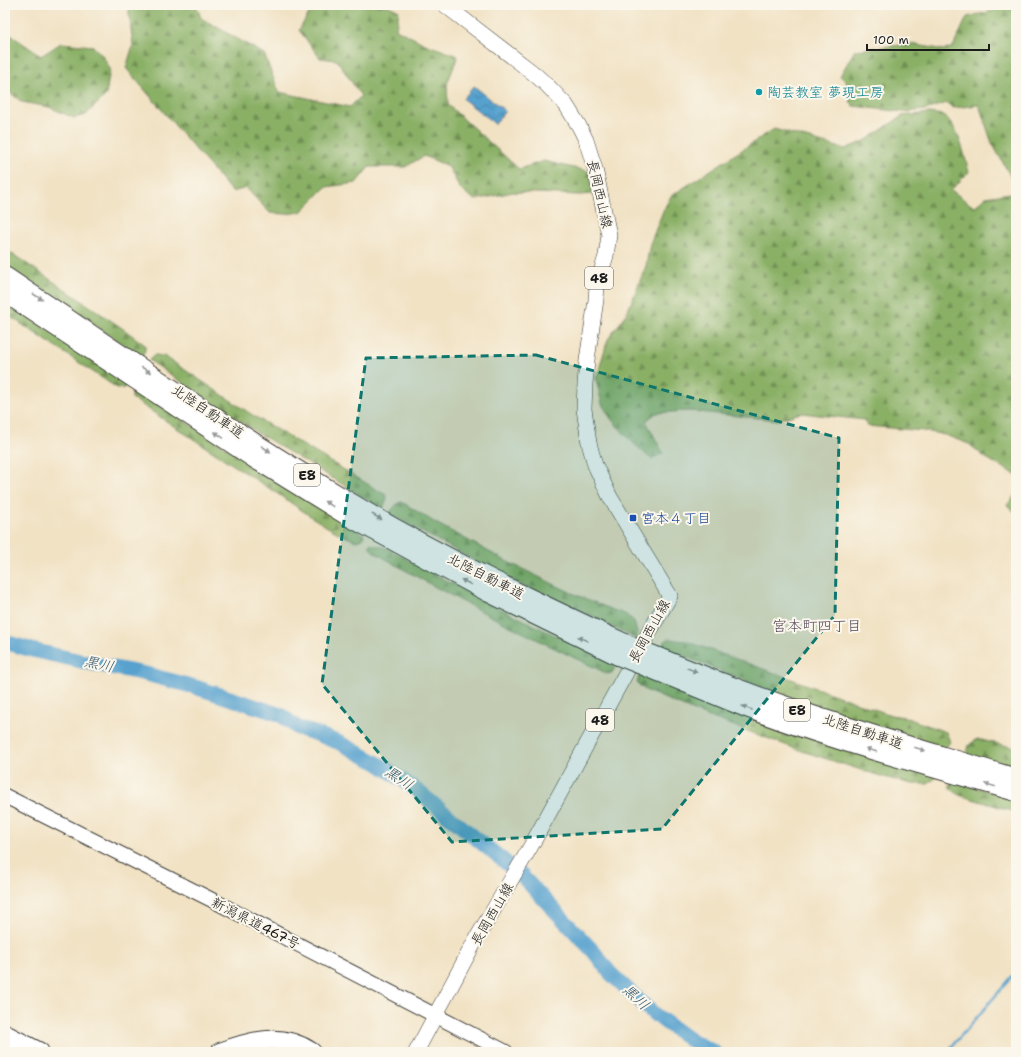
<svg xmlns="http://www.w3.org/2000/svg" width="1021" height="1057" font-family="'Shantell Sans','Klee One',sans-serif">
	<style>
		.forest { fill: url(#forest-firs); stroke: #536641 }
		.water { fill: url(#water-waves); stroke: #395e75 }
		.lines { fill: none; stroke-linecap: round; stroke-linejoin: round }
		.stream { stroke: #56a1ce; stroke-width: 2.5 }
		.river { stroke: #56a1ce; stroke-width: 15 }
		.secondary-casing { stroke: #3c3a35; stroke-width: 16 }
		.primary-casing { stroke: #3c3a35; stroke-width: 16 }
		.highway-casing { stroke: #3c3a35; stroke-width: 20 }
		.secondary { stroke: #fff; stroke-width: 14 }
		.primary { stroke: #fff; stroke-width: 15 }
		.highway { stroke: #fff; stroke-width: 18 }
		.highway-bridge-casing { stroke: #3c3a35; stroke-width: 20; stroke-linecap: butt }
		.highway-bridge { stroke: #fff; stroke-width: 18 }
		.oneway { fill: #999 }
		.marked { fill: #0f766e; fill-opacity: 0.2; stroke: #0f766e; stroke-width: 3; stroke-dasharray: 8 5; stroke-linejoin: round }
		.culture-dot { fill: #0f9aa8; stroke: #fbf7ec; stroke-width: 1.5 }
		.transit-dot { fill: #1a4fb4; stroke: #fbf7ec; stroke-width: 1.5 }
		.labels { text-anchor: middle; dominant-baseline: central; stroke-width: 4; stroke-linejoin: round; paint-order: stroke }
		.shield { fill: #fbf7ec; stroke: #5f5e5a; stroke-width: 1 }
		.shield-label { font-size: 13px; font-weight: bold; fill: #1c1c1c }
		.culture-label { font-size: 14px; fill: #0d838f; stroke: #fbf7ec; text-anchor: start }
		.street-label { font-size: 14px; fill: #1c1c1c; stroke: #fbf7ec }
		.transit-label { font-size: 14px; fill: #164399; stroke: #fbf7ec; text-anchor: start }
		.neighbourhood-label { font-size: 15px; fill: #54485b; stroke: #fbf7ec }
		.water-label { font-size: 15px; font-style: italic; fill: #36586c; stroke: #fbf7ec }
	</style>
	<defs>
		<pattern id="forest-firs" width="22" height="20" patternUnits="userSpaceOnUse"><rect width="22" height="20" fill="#8ab066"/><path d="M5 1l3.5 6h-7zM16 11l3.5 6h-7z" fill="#708e53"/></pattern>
		<pattern id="water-waves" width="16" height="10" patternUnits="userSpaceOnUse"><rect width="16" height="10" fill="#56a1ce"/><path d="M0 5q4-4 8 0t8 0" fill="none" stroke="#4682a6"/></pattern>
	</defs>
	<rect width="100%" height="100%" fill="#fbf7ec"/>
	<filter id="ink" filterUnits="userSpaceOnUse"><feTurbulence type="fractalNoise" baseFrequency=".025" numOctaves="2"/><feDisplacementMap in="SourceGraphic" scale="8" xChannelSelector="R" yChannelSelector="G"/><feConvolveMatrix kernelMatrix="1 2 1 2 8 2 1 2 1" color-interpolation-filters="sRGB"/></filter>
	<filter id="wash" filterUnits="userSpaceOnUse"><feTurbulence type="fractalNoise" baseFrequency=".012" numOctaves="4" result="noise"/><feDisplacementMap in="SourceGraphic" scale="16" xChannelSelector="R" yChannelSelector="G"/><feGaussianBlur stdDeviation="0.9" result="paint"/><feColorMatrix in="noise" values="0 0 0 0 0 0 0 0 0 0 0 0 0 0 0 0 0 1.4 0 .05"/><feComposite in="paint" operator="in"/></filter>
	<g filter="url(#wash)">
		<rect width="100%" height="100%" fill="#f1e2c4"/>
		<path class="forest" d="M 128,5 L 196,5 L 201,18 L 264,54 L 279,92 L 350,107 L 361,96 L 337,60 L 320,58 L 299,30 L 314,5 L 387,5 L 399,11 L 396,29 L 425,44 L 458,56 L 447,84 L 448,105 L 519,169 L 544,161 L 591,172 L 595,194 L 579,195 L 513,192 L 475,200 L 461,190 L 448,166 L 424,156 L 405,167 L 369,167 L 356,183 L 326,187 L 301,212 L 285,214 L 270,213 L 246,188 L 232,192 L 126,68 L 133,45 Z
			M 1000,5 L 1016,5 L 1016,177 L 1012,179 L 992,143 L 979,105 L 953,108 L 947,103 L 925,110 L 904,112 L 853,106 L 845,92 L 847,83 L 840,76 L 855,50 L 911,44 L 945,50 L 953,47 L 967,17 L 993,11 Z
			M 5,31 L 41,56 L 61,43 L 93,46 L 103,56 L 110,69 L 106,95 L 86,115 L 74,118 L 49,107 L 22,102 L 5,89 Z
			M 930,113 C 934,114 939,114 942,115 C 959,124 964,155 969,172 L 951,190 L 974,207 L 986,197 L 1016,192 L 1016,281 L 1014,284 L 1016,286 L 1016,475 L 986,458 L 969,444 L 945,435 L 925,431 L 867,426 L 865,420 L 801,413 L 778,420 L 688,411 L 656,413 L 646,421 L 663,453 L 651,459 L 631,441 L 611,419 L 602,404 L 596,379 L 608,339 L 626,315 L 646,266 L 650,244 L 663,211 L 671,196 L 774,129 L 845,149 L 865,141 L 902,116 Z
			M 5,249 L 122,328 L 145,345 L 145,350 L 142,357 L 5,265 Z
			M 5,301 L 126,383 L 125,387 L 122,389 L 117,388 L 5,313 Z
			M 155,355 L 164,356 L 254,416 L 386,495 L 387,499 L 383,509 L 253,430 L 149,360 Z
			M 134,389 L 364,535 L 363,539 L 356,541 C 329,531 302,510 278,494 C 229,462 180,431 132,398 L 132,394 Z
			M 1016,495 L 1016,513 L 1007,505 Z
			M 402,502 L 434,522 L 508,562 L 572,593 L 613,610 L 625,614 L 634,621 L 638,637 L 636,639 L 594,617 L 539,593 L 488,568 L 424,533 L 389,513 L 398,503 Z
			M 370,544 L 386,548 L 479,598 L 546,631 L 616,663 L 613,672 L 608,674 C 529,636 449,597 374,552 L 370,548 Z
			M 669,639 L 686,641 L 891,715 L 904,717 L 946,732 L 950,742 L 945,748 L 842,717 L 771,691 L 674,652 L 671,653 L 661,648 L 665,641 Z
			M 642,674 L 938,776 L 928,784 L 912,784 L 880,776 L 802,751 L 696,712 L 645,690 L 637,683 L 639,676 Z
			M 977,739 L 1016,748 L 1016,767 L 969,755 L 967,752 L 969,745 Z
			M 953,781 L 1016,799 L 1016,812 L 959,795 L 950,788 L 950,784 Z"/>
		<path class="water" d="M 474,86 L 505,111 L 495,124 L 463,99 Z"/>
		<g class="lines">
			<path class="stream" d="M 947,1052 L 1016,972"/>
			<path class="river" d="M 5,642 L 32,650 L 94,664 L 146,674 L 195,687 L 242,702 L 281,715 L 298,728 L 317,734 L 340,743 L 379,764 L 414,788 L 521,875 L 594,952 L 610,973 L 654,1014 L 690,1040 L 714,1052"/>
		</g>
	</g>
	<g filter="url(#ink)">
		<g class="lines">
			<g class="secondary-casing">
				<path id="secondary" d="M 5,796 L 216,902 L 506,1052"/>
			</g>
			<g class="primary-casing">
				<path id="primary" d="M 416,1052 L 475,941 L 531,846 L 627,671 L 670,596 L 610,497 L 595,465 L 589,443 L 584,409 L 585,384 L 587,360 L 596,300 L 597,285 L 606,256 L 609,235 L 595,169 L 586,140 L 579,126 L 566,105 L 547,85 L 532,72 L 445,5"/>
			</g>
			<g class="highway-casing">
				<path id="highway" d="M 5,276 C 120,353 233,432 352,503 C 440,556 533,600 627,644
					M 5,293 L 253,458 L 349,517 L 489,593 L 618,656
					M 656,656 C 704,676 754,695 804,712 C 874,736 945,756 1016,778
					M 651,669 C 683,682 716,696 749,709 C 836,742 927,766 1016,792
					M 5,1034 L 40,1052
					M 5,1049 L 10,1052
					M 220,1052 C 252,1040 282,1032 312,1052"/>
			</g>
			<use href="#secondary" class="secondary"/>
			<use href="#primary" class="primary"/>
			<use href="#highway" class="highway"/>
			<g class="highway-bridge-casing">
				<path id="highway-bridge" d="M 627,644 L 656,656
					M 618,656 L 651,669"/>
			</g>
			<use href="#highway-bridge" class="highway-bridge"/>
		</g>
		<defs><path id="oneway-solid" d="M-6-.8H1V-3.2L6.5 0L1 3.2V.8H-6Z"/></defs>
		<g class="oneway">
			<use href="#oneway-solid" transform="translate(38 297) rotate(33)"/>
			<use href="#oneway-solid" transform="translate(146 370) rotate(33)"/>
			<use href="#oneway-solid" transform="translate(219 435) rotate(-146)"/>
			<use href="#oneway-solid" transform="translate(266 449) rotate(33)"/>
			<use href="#oneway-solid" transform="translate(329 504) rotate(-149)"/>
			<use href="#oneway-solid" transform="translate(377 517) rotate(30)"/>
			<use href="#oneway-solid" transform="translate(466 582) rotate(-152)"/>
			<use href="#oneway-solid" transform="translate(583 639) rotate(-155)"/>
			<use href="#oneway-solid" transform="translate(692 670) rotate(22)"/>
			<use href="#oneway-solid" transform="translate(747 708) rotate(-159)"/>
			<use href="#oneway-solid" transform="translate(920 749) rotate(17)"/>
			<use href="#oneway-solid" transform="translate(871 750) rotate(-162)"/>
			<use href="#oneway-solid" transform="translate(990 785) rotate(-164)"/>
		</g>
	</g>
	<path class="marked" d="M 536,355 L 839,438 L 835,615 L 662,829 L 452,842 L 322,684 L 366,358 Z"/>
	<circle class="culture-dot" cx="759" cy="92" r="4"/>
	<rect class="transit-dot" x="629" y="514" width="8" height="8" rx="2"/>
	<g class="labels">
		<g class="shield">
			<rect x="585" y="267" width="28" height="22" rx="3"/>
			<rect x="294" y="464" width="26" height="22" rx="3"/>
			<rect x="784" y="699" width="26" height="22" rx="3"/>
			<rect x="586" y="709" width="28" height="22" rx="3"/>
		</g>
		<g class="shield-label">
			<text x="599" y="278">48</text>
			<text x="307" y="475">E8</text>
			<text x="797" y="710">E8</text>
			<text x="600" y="720">48</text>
		</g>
		<g class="culture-label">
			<text x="767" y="92">陶芸教室 夢現工房</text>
		</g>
		<g class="street-label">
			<text transform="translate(600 194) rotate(77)">長岡西山線</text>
			<text transform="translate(208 411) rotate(34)">北陸自動車道</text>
			<text transform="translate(486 576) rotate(27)">北陸自動車道</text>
			<text transform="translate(649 631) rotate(-61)">長岡西山線</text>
			<text transform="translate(863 731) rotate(18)">北陸自動車道</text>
			<text transform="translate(492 914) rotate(-60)">長岡西山線</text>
			<text transform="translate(256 923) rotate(27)">新潟県道467号</text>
		</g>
		<g class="transit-label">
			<text x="641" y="518">宮本４丁目</text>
		</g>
		<g class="neighbourhood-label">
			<text x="817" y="626">宮本町四丁目</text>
		</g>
		<g class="water-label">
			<text transform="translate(99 664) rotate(13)">黒川</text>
			<text transform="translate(399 778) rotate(34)">黒川</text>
			<text transform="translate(636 997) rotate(43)">黒川</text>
		</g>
	</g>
	<rect width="1021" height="1057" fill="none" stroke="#fbf7ec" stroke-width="20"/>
	<path d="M867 44v6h122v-6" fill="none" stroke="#1c1c1c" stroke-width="2"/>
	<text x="873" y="44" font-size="12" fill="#1c1c1c" stroke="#fbf7ec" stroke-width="3" paint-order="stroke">100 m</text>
</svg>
